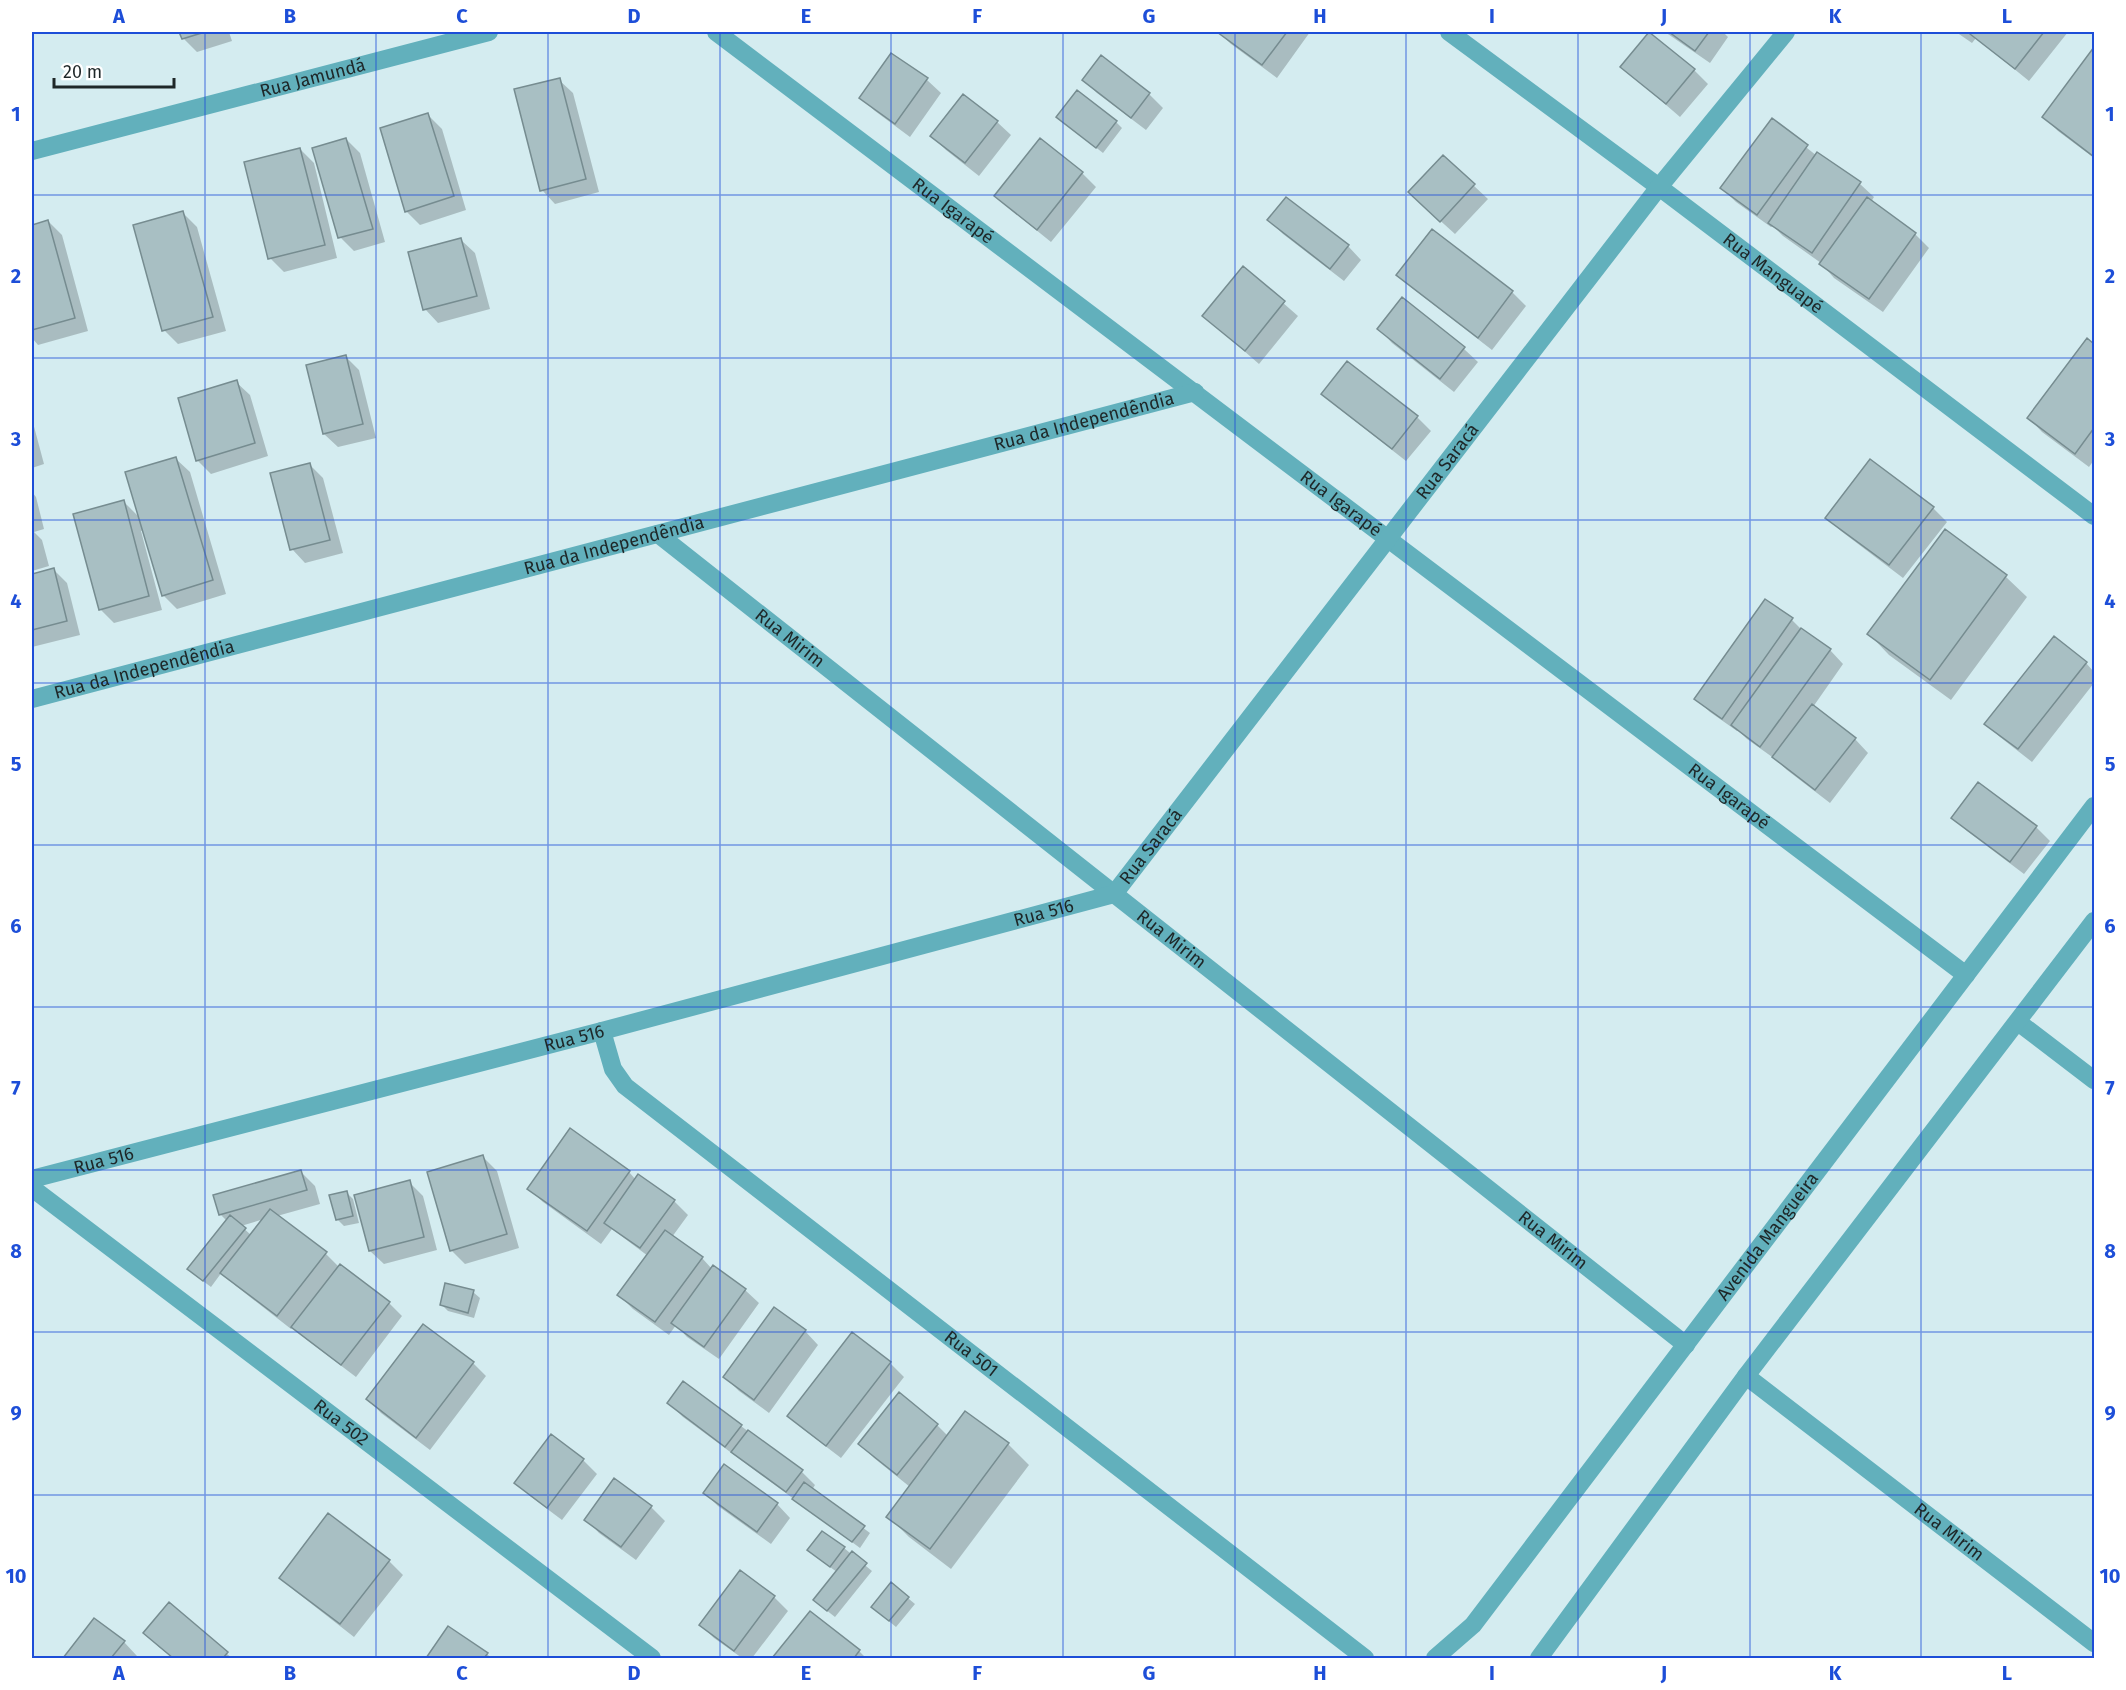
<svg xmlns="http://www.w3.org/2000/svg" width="2126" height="1690" font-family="'Fira Sans',sans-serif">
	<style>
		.shadow { fill: #0003; fill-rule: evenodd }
		.building { fill: #a8bfc3; stroke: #768c90; stroke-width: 1.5 }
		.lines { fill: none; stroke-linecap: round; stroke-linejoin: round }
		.minor { stroke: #62b0bc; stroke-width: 18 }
		.grid { fill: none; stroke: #1d4ed8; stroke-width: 1.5; stroke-opacity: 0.55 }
		.labels { text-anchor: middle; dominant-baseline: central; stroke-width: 4.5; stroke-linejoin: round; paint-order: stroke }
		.street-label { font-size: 18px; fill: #1e2728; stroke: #fff }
		.neatline { fill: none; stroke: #1d4ed8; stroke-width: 2 }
		.grid-label { font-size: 20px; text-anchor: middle; font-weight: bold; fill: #1d4ed8 }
	</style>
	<rect width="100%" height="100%" fill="#d4ecf0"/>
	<path class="shadow" d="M 181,32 L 229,32 L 232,41 L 197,52 L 183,38 Z
		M 1218,32 L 1310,32 L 1277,78 L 1231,44 Z
		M 1665,32 L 1723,32 L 1728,37 L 1710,63 Z
		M 1956,32 L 2068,32 L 2029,81 L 1976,38 L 1972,43 Z
		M 2094,50 L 2094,158 L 2058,131 L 2044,117 Z
		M 892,55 L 927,80 L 941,93 L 910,137 L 875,111 L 861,98 Z
		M 1622,67 L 1694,70 L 1708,84 L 1680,117 Z
		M 559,80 L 573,93 L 599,192 L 555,204 L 542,190 Z
		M 1084,80 L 1149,94 L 1163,108 L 1146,130 L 1097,93 Z
		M 428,115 L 442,129 L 466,210 L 420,225 L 406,211 Z
		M 1772,120 L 1817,156 L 1818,154 L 1860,184 L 1874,197 L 1871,202 L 1915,234 L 1929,248 L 1883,312 L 1834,278 L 1821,263 L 1783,236 L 1773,226 L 1771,227 L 1736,202 L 1722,188 Z
		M 997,122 L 1011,135 L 979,176 L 946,150 L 932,136 Z
		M 1116,122 L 1122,128 L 1103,153 L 1065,123 Z
		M 346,139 L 360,153 L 385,242 L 354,251 L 340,237 Z
		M 300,149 L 314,163 L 337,258 L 284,272 L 270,258 Z
		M 1443,157 L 1488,199 L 1455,234 L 1424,206 Z
		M 1082,173 L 1096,187 L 1051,242 L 1010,209 L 996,196 Z
		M 183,213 L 197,227 L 226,331 L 178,344 L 164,330 Z
		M 1269,220 L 1348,246 L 1361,260 L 1344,281 L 1283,234 Z
		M 48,221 L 62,235 L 88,331 L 38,345 L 32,338 L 32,226 Z
		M 1432,231 L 1512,292 L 1526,306 L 1492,350 L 1412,288 L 1398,275 Z
		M 461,240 L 475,253 L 490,309 L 438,323 L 425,309 Z
		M 1243,268 L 1298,316 L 1259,364 L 1204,316 Z
		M 1402,299 L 1464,349 L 1478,362 L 1454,392 L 1392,343 L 1379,329 Z
		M 2087,341 L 2094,346 L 2094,460 L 2089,467 L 2042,432 L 2029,418 Z
		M 345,356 L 359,370 L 376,438 L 338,447 L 324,434 Z
		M 236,382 L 250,395 L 268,456 L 211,474 L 197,460 Z
		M 1323,393 L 1417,417 L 1431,431 L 1406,461 L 1337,407 Z
		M 32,419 L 44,464 L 32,468 Z
		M 176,459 L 190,472 L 226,594 L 177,609 L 163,595 L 144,530 L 141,531 L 162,610 L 114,623 L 100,609 L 124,502 L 141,519 Z
		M 309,464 L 323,478 L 343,553 L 305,563 L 292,549 Z
		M 32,492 L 36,497 L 44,529 L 34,532 L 42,540 L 49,566 L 32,571 Z
		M 1933,508 L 1947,522 L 1903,578 L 1841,531 L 1827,518 Z
		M 1945,531 L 2006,577 L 2027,597 L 1951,700 L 1889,655 L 1869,634 Z
		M 54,570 L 67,583 L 80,635 L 32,647 L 32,575 Z
		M 1792,620 L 1804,632 L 1830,650 L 1843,664 L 1813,707 L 1855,739 L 1868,753 L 1830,803 L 1787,770 L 1775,759 L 1747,739 L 1738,730 L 1737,731 L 1710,712 L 1696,699 Z
		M 2086,663 L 2094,672 L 2094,683 L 2032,762 L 2000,737 L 1986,724 Z
		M 1953,818 L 2036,827 L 2050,841 L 2024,874 L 1967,831 Z
		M 483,1157 L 497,1171 L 519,1248 L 465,1264 L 451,1250 Z
		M 301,1172 L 315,1186 L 320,1204 L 277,1216 L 326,1254 L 339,1267 L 389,1303 L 402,1316 L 356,1377 L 307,1340 L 293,1327 L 291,1329 L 236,1286 L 222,1272 L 211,1287 L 195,1275 L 227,1221 L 220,1214 ZM 264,1219 L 251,1235 L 241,1226 Z
		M 629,1172 L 636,1180 L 674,1201 L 688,1215 L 672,1237 L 702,1258 L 712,1269 L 745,1290 L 759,1303 L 719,1359 L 687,1337 L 676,1325 L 669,1335 L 633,1309 L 619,1295 L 648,1256 L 612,1229 L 601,1244 L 543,1202 L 529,1189 Z
		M 409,1182 L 423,1196 L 437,1250 L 384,1264 L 370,1251 Z
		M 346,1192 L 353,1199 L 359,1223 L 344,1226 L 338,1220 Z
		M 473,1292 L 480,1298 L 474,1318 L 448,1311 L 441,1304 Z
		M 805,1331 L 818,1345 L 769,1413 L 739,1391 L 725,1377 Z
		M 473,1363 L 486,1376 L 430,1450 L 381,1413 L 368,1399 Z
		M 890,1363 L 904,1377 L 841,1458 L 803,1429 L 789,1416 Z
		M 669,1403 L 741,1426 L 802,1472 L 815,1485 L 812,1490 L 870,1533 L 860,1548 L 683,1417 Z
		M 937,1425 L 948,1436 L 1008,1444 L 1029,1465 L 951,1569 L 909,1537 L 888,1516 L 910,1487 L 874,1458 L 860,1444 Z
		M 551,1436 L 583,1460 L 597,1474 L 562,1520 L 530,1496 L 516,1482 Z
		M 615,1480 L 651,1507 L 665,1521 L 636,1560 L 599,1533 L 586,1519 Z
		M 705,1493 L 777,1504 L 790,1518 L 771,1544 L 718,1506 Z
		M 844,1548 L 872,1571 L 835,1617 L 821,1606 L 837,1572 L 816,1557 Z
		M 389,1561 L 403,1575 L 354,1637 L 295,1591 L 281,1578 Z
		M 891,1584 L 915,1604 L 896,1627 L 879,1613 Z
		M 774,1597 L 788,1611 L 752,1658 L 742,1658 L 714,1638 L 701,1625 Z
		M 170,1605 L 227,1654 L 232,1658 L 173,1658 L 159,1647 L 145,1633 Z
		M 810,1613 L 859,1651 L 866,1658 L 774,1658 Z
		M 95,1620 L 124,1642 L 137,1656 L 135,1658 L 65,1658 Z
		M 448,1628 L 487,1654 L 491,1658 L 427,1658 Z"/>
	<path class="building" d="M 179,32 L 205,32 L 182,39 Z
		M 1217,32 L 1287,32 L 1262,65 Z
		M 1649,32 L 1695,69 L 1666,104 L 1620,67 Z
		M 1669,32 L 1709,32 L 1695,51 Z
		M 1972,32 L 2044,32 L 2015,69 L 1970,34 Z
		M 2094,47 L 2094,154 L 2093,156 L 2042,117 Z
		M 891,53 L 928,78 L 895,124 L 859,98 Z
		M 1101,55 L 1150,93 L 1131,118 L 1082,80 Z
		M 560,78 L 586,179 L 540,191 L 514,89 Z
		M 1077,90 L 1117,121 L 1096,148 L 1056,117 Z
		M 963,94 L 998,121 L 965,163 L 930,136 Z
		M 428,113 L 454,196 L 405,212 L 380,128 Z
		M 1772,118 L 1808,145 L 1757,215 L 1720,188 Z
		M 346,138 L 373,229 L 338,238 L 312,148 Z
		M 1040,138 L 1083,172 L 1037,230 L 994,196 Z
		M 300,148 L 325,245 L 268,259 L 244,162 Z
		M 1817,152 L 1861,182 L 1812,253 L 1768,223 Z
		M 1443,155 L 1475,184 L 1440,222 L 1408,192 Z
		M 1286,197 L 1349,245 L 1330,269 L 1267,220 Z
		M 1867,197 L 1916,233 L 1869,299 L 1819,264 Z
		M 183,211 L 213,317 L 162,331 L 133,225 Z
		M 48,220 L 75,318 L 32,330 L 32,225 Z
		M 1432,229 L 1513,291 L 1478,338 L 1396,275 Z
		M 461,238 L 477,296 L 423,310 L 408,252 Z
		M 1243,266 L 1285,301 L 1245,351 L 1202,316 Z
		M 1402,297 L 1465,347 L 1440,379 L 1377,329 Z
		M 2087,338 L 2094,344 L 2094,428 L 2075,454 L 2027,418 Z
		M 346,355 L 363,424 L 323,434 L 306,365 Z
		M 1347,361 L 1418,416 L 1392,449 L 1321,394 Z
		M 237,380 L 255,443 L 196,461 L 178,398 Z
		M 176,457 L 213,580 L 162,596 L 125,472 Z
		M 1870,459 L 1934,507 L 1889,565 L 1825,518 Z
		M 310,463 L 330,540 L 290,550 L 270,473 Z
		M 124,500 L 149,596 L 99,610 L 73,514 Z
		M 1945,529 L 2007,575 L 1930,680 L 1867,634 Z
		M 54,568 L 67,621 L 32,630 L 32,574 Z
		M 1765,599 L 1793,618 L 1722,719 L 1694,699 Z
		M 1801,628 L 1831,649 L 1760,747 L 1731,725 Z
		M 2054,636 L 2087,662 L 2018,749 L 1984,724 Z
		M 1812,704 L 1856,738 L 1815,790 L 1772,757 Z
		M 1978,782 L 2037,826 L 2010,862 L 1951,818 Z
		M 570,1128 L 630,1171 L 587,1231 L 527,1189 Z
		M 483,1155 L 507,1234 L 450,1251 L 427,1172 Z
		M 301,1170 L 307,1190 L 219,1215 L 213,1195 Z
		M 638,1174 L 675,1200 L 640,1248 L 604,1223 Z
		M 410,1180 L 424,1237 L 369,1251 L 354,1195 Z
		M 347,1191 L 353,1216 L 336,1220 L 329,1195 Z
		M 270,1209 L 327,1252 L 277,1316 L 220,1273 Z
		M 230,1215 L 246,1228 L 203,1281 L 187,1269 Z
		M 665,1230 L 703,1257 L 655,1322 L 617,1295 Z
		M 340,1264 L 390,1302 L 341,1365 L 291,1327 Z
		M 713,1265 L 746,1289 L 704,1347 L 671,1323 Z
		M 445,1283 L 474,1290 L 468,1313 L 440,1305 Z
		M 774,1307 L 806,1330 L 754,1400 L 723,1377 Z
		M 423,1324 L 474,1362 L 416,1438 L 366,1399 Z
		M 852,1332 L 891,1362 L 826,1446 L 787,1416 Z
		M 683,1381 L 742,1425 L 725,1447 L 667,1403 Z
		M 899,1392 L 938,1424 L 897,1475 L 858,1444 Z
		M 965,1411 L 1009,1443 L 930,1549 L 886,1517 Z
		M 748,1430 L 803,1470 L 786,1492 L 731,1452 Z
		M 551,1434 L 584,1459 L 547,1508 L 514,1483 Z
		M 724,1464 L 778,1503 L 757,1532 L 703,1493 Z
		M 614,1478 L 652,1506 L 621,1547 L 584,1520 Z
		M 804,1482 L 865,1526 L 852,1542 L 792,1499 Z
		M 328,1513 L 390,1560 L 340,1624 L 279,1578 Z
		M 822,1531 L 845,1547 L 830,1567 L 807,1550 Z
		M 852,1551 L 867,1563 L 827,1611 L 813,1600 Z
		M 740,1570 L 775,1596 L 734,1651 L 699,1625 Z
		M 891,1582 L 909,1597 L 889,1621 L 871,1607 Z
		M 169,1602 L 228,1652 L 223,1658 L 173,1658 L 143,1633 Z
		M 810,1611 L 860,1650 L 854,1658 L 772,1658 Z
		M 94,1618 L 125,1641 L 111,1658 L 63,1658 Z
		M 448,1626 L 488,1653 L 484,1658 L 426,1658 Z"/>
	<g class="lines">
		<g class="minor">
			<path id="s1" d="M 716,32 L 1966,975"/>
			<path id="s2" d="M 1449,32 L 1659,187 L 2094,516"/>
			<path id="s3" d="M 32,151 L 489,32"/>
			<path id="s4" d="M 658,534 L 1686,1345"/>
			<path id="s5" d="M 32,699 L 1195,392"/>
			<path d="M 2018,1022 L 2094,1080"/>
			<path id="s6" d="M 602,1031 L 613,1069 L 625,1086 L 1365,1658"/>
			<path id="s7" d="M 32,1179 L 602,1031 L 1114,894 L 1659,187 L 1786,32"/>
			<path id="s8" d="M 32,1188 L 652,1658"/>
			<path id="s9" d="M 1746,1376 L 2094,1643"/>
			<path id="s10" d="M 1435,1658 L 1473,1625 L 2094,806"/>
			<path d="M 1539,1658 L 1746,1376 L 2094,921"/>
		</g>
	</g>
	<path class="grid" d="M 205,32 L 205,1658M 376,32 L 376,1658M 548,32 L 548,1658M 720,32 L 720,1658M 891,32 L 891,1658M 1063,32 L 1063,1658M 1235,32 L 1235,1658M 1406,32 L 1406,1658M 1578,32 L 1578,1658M 1750,32 L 1750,1658M 1921,32 L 1921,1658M 32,195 L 2094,195M 32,358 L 2094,358M 32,520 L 2094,520M 32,683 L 2094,683M 32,845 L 2094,845M 32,1007 L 2094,1007M 32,1170 L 2094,1170M 32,1332 L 2094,1332M 32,1495 L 2094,1495"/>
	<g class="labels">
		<g class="street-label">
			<text stroke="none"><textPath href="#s3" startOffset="290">Rua Jamundá</textPath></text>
			<text stroke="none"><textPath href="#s1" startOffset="297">Rua Igarapé</textPath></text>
			<text stroke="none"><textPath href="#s2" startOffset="404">Rua Manguapé</textPath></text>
			<text stroke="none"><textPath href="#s5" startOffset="1088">Rua da Independêndia</textPath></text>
			<text stroke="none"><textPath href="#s7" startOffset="1665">Rua Saracá</textPath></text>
			<text stroke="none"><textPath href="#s1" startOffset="783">Rua Igarapé</textPath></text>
			<text stroke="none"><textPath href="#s5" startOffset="602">Rua da Independêndia</textPath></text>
			<text stroke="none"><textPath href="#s4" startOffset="168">Rua Mirim</textPath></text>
			<text stroke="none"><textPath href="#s5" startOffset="116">Rua da Independêndia</textPath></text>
			<text stroke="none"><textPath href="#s1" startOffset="1269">Rua Igarapé</textPath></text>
			<text stroke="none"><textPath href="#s7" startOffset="1179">Rua Saracá</textPath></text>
			<text stroke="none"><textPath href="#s7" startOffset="1046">Rua 516</textPath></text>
			<text stroke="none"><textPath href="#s4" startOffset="654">Rua Mirim</textPath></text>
			<text stroke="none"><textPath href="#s7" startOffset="560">Rua 516</textPath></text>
			<text stroke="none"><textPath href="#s7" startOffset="74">Rua 516</textPath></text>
			<text stroke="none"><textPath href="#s10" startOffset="538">Avenida Mangueira</textPath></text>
			<text stroke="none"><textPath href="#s4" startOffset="1140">Rua Mirim</textPath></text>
			<text stroke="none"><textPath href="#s6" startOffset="498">Rua 501</textPath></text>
			<text stroke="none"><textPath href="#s8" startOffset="388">Rua 502</textPath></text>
			<text stroke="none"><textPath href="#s9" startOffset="256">Rua Mirim</textPath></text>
		</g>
	</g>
	<rect width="2126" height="1690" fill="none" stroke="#ffffff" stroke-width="66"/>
	<path d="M54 78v9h120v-9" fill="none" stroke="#1e2728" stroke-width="3"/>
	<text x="63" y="78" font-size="18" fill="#1e2728" stroke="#ffffff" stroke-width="4.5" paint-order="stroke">20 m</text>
	<rect x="33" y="33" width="2060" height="1624" class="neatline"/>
	<g class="grid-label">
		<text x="119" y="23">A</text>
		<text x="290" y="23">B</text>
		<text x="462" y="23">C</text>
		<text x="634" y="23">D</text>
		<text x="806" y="23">E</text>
		<text x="977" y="23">F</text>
		<text x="1149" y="23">G</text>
		<text x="1320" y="23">H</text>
		<text x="1492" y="23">I</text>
		<text x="1664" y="23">J</text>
		<text x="1835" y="23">K</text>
		<text x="2007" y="23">L</text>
		<text x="16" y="121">1</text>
		<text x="2110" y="121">1</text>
		<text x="16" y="283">2</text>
		<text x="2110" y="283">2</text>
		<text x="16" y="446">3</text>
		<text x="2110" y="446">3</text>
		<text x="16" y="608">4</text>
		<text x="2110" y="608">4</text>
		<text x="16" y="771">5</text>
		<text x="2110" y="771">5</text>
		<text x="16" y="933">6</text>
		<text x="2110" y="933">6</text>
		<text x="16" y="1095">7</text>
		<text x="2110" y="1095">7</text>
		<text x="16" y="1258">8</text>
		<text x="2110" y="1258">8</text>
		<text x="16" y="1420">9</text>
		<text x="2110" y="1420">9</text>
		<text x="16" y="1583">10</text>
		<text x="2110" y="1583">10</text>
		<text x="119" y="1680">A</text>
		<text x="290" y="1680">B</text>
		<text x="462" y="1680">C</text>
		<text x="634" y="1680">D</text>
		<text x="806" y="1680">E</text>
		<text x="977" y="1680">F</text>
		<text x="1149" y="1680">G</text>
		<text x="1320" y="1680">H</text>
		<text x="1492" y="1680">I</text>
		<text x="1664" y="1680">J</text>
		<text x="1835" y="1680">K</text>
		<text x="2007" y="1680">L</text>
	</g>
</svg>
